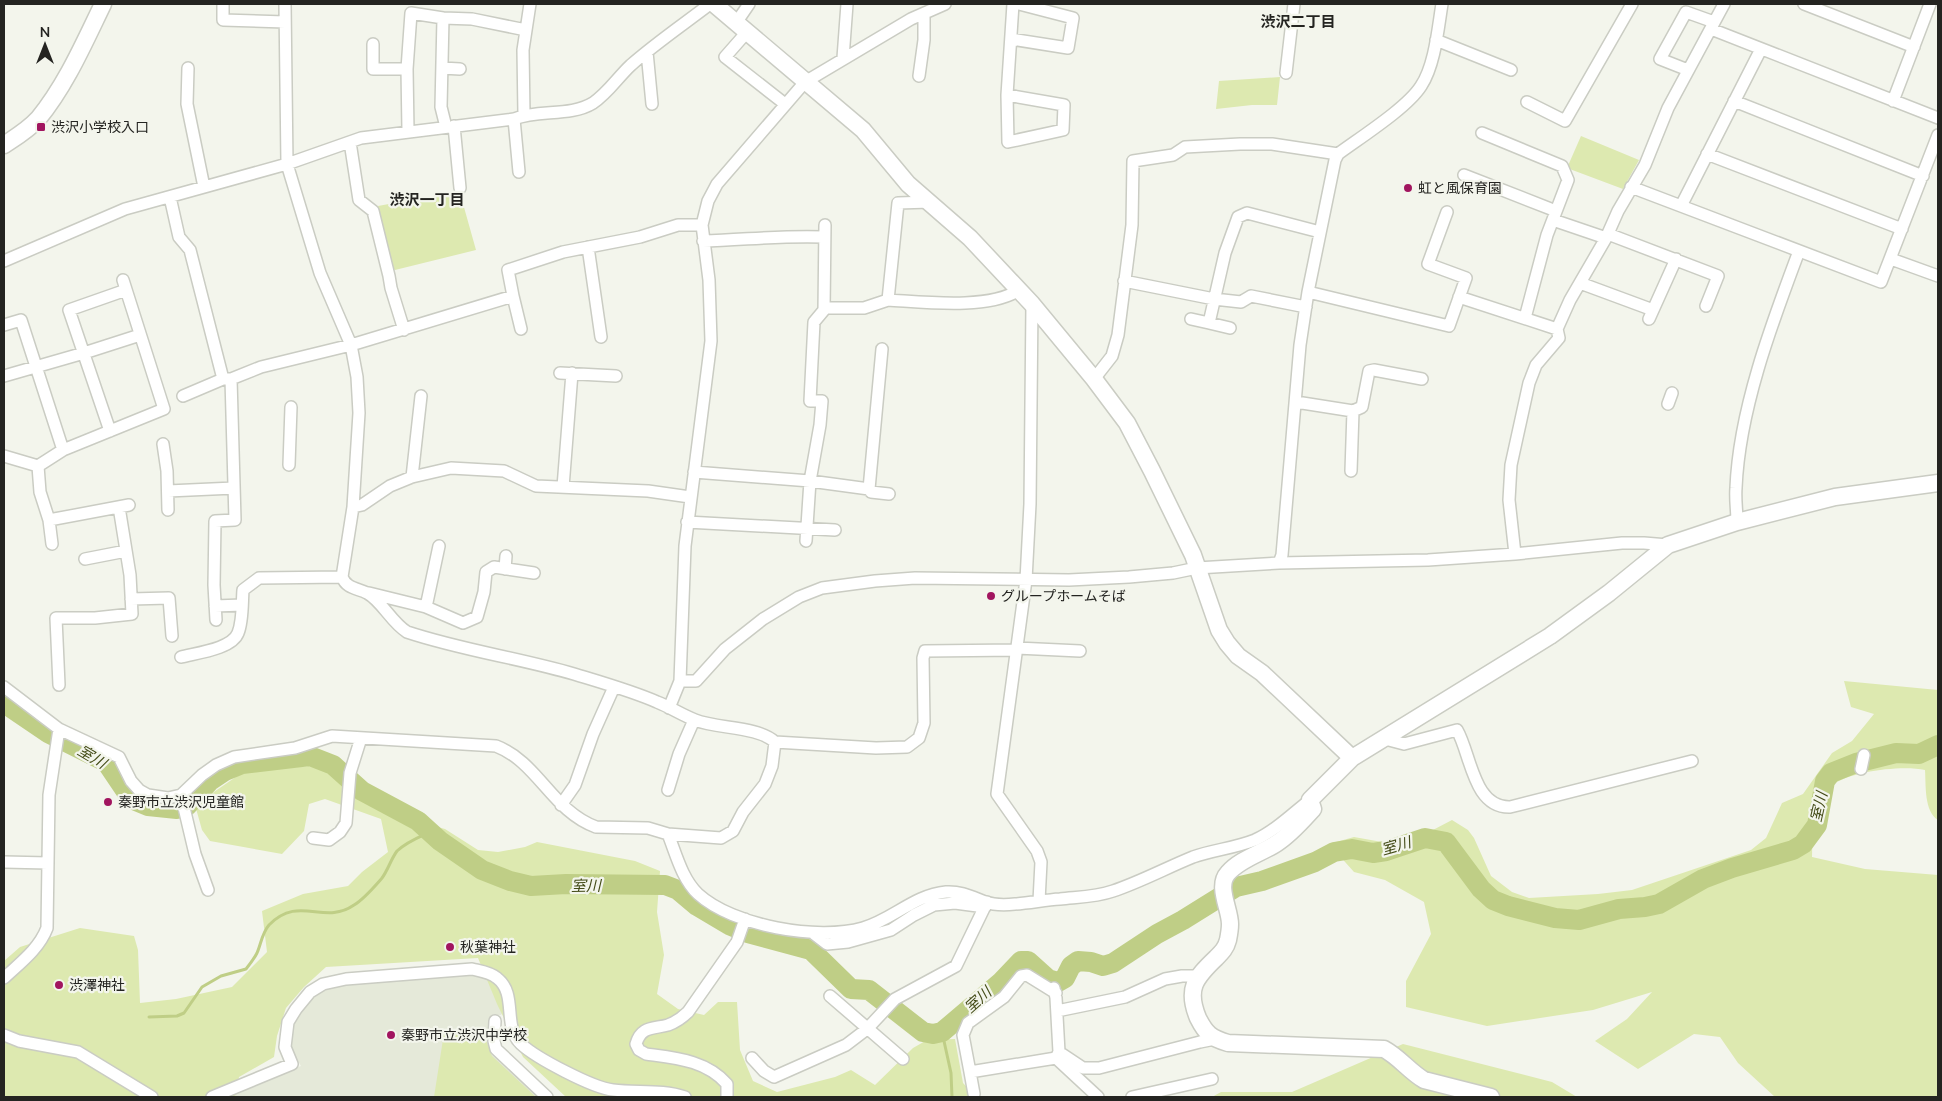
<svg xmlns="http://www.w3.org/2000/svg" width="1942" height="1101" font-family="'Nunito Sans','Noto Sans JP',sans-serif">
	<style>
		.built { fill: #e5e9d9 }
		.green { fill: #dde9b0 }
		.lines { fill: none; stroke-linecap: round; stroke-linejoin: round }
		.stream { stroke: #bfce86; stroke-width: 3 }
		.river { stroke: #bfce86; stroke-width: 20 }
		.street-casing { stroke: #caccc3; stroke-width: 14 }
		.secondary-casing { stroke: #caccc3; stroke-width: 19 }
		.street { stroke: #fff; stroke-width: 11 }
		.secondary { stroke: #fff; stroke-width: 16 }
		.poi-dot { fill: #a1155f; stroke: #f3f5ec; stroke-width: 2 }
		.labels { text-anchor: middle; dominant-baseline: central; stroke-width: 4.5; stroke-linejoin: round; paint-order: stroke }
		.poi-label { font-size: 14px; fill: #242421; stroke: #f3f5ec; text-anchor: start }
		.neighbourhood-label { font-size: 15px; font-weight: bold; fill: #242421; stroke: #f3f5ec }
		.water-label { font-size: 15px; font-style: italic; fill: #434b17; stroke: #f3f5ec }
	</style>
	<rect width="100%" height="100%" fill="#f3f5ec"/>
	<path class="built" d="M 478,973 L 497,983 L 506,1009 L 501,1015 L 491,1016 L 491,1044 L 542,1097 L 235,1097 L 235,1093 L 301,1066 L 289,1046 L 291,1026 L 315,994 L 334,985 Z"/>
	<path class="green" d="M 1280,77 L 1277,105 L 1252,105 L 1216,109 L 1219,81 Z
		M 1581,136 L 1639,160 L 1623,189 L 1567,168 Z
		M 460,193 L 476,250 L 395,270 L 391,267 L 378,206 L 432,196 L 436,197 Z
		M 1844,681 L 1938,690 L 1938,820 C 1924,811 1926,786 1925,770 C 1902,765 1852,771 1832,785 C 1825,790 1819,799 1813,805 L 1812,857 L 1865,869 L 1938,875 L 1938,1097 L 1775,1097 L 1738,1063 L 1720,1037 L 1694,1034 L 1638,1069 L 1595,1041 L 1627,1019 L 1652,992 L 1593,1010 L 1487,1026 L 1406,1007 L 1406,981 L 1431,934 L 1424,902 L 1385,880 L 1354,872 L 1329,844 L 1354,837 L 1382,842 L 1431,831 L 1452,820 L 1468,830 L 1474,838 L 1491,876 L 1512,892 L 1529,898 L 1598,894 L 1632,890 L 1751,850 L 1766,838 L 1782,803 L 1803,794 L 1832,753 L 1852,741 L 1874,714 L 1851,707 Z
		M 309,766 L 324,770 L 386,813 L 445,829 L 478,850 L 498,852 L 525,847 L 537,842 L 635,861 L 660,871 L 657,912 L 664,955 L 657,994 L 678,1009 L 704,1015 L 718,1002 L 737,1002 L 740,1050 L 753,1081 L 777,1092 L 835,1077 L 851,1070 L 875,1085 L 913,1048 L 927,1040 L 955,1039 L 963,1083 L 976,1097 L 566,1097 L 523,1057 L 497,1004 L 478,958 L 326,967 L 304,987 L 286,1008 L 277,1036 L 274,1057 L 239,1077 L 235,1097 L 4,1097 L 4,961 L 20,947 L 80,928 L 134,936 L 138,950 L 140,1003 L 176,999 L 232,987 L 267,952 L 262,911 L 303,894 L 348,886 L 362,872 L 388,852 L 381,819 L 325,799 L 309,804 L 304,831 L 282,854 L 210,841 L 202,830 L 195,805 L 243,772 Z
		M 482,1030 L 492,1056 L 536,1097 L 434,1097 L 444,1033 Z
		M 1403,1044 L 1552,1082 L 1577,1097 L 1212,1097 L 1221,1092 L 1292,1092 Z"/>
	<g class="lines">
		<path class="stream" d="M 149,1017 L 177,1016 L 184,1013 L 202,987 L 221,976 L 246,969 C 250,964 254,959 257,953 C 261,944 262,933 269,925 C 299,894 324,926 354,905 C 364,899 375,886 382,878 C 388,870 391,859 397,851 C 406,842 419,837 430,832
			M 942,1032 L 951,1073 L 952,1097"/>
		<path class="river" d="M 4,703 L 48,733 L 106,762 L 131,799 L 148,806 L 177,809 L 187,806 L 210,781 L 225,771 L 242,764 L 310,756 L 333,765 L 362,791 L 418,821 L 440,841 L 482,870 L 510,881 L 531,886 L 566,884 L 665,885 L 678,890 L 697,906 L 729,925 L 748,933 L 811,950 L 851,989 L 869,990 L 923,1032 L 933,1034 L 942,1032 L 1001,982 L 1021,961 L 1028,961 L 1048,979 L 1058,982 L 1065,978 L 1071,966 L 1078,961 L 1091,962 L 1103,966 L 1113,963 L 1157,934 L 1183,920 L 1236,887 L 1262,881 L 1315,862 L 1334,852 L 1352,849 L 1373,853 L 1386,851 L 1425,838 L 1446,842 L 1481,889 L 1493,900 L 1508,906 L 1555,918 L 1579,920 L 1619,909 L 1645,907 L 1659,904 L 1703,879 L 1732,868 L 1793,850 L 1803,844 L 1817,825 L 1825,781 L 1831,773 L 1856,763 L 1896,753 L 1919,754 L 1938,745"/>
		<g class="street-casing">
			<path id="street" d="M 223,4 L 223,20 L 285,22
				M 285,4 L 287,164 L 320,273 L 351,345 L 357,377 L 359,413 L 353,507 L 342,577 C 347,589 357,588 367,593 C 382,601 391,622 407,632 C 461,650 519,658 574,674 C 600,682 632,691 657,702 C 670,707 682,715 695,720 C 718,729 757,726 775,742 L 876,748 L 907,747 L 919,738 L 924,723 L 923,658 L 925,651 L 1017,650
				M 1804,4 L 1914,47
				M 736,23 L 749,4
				M 1711,29 L 1938,118
				M 747,32 L 725,57 L 785,104
				M 1011,39 L 1068,48 L 1073,18 L 1019,4
				M 1436,40 L 1511,70
				M 373,44 L 373,69 L 407,69
				M 647,52 L 652,104
				M 843,58 L 847,4
				M 188,68 L 187,104 L 204,187
				M 442,68 L 460,69
				M 1688,70 L 1660,59 L 1686,12 L 1714,22
				M 1286,73 L 1294,4
				M 919,76 L 924,40 L 924,14
				M 1007,95 L 1064,105 L 1063,130 L 1008,142 Z
				M 1007,95 L 1013,4
				M 1734,101 L 1923,176
				M 1893,101 L 1930,4
				M 1527,102 L 1565,121 L 1632,4
				M 524,115 L 523,50 L 530,4
				M 514,119 L 519,172
				M 454,126 L 460,188
				M 446,127 L 441,107 L 443,18 L 472,19 L 526,30
				M 408,131 L 407,69 L 411,13 L 443,18
				M 1482,133 L 1562,166 L 1568,180 L 1547,235 L 1525,318
				M 350,142 L 359,200 L 373,211 L 389,276 L 391,288 L 404,330
				M 1707,154 L 1902,229
				M 1464,175 L 1556,211
				M 1631,187 L 1881,282 L 1938,135
				M 170,197 L 179,237 L 190,250 L 223,379
				M 1681,206 L 1761,49
				M 1553,220 L 1606,238
				M 1608,234 L 1718,276 L 1706,306
				M 703,241 C 744,240 784,235 824,237
				M 588,247 L 601,337
				M 1891,259 L 1938,276
				M 4,261 L 125,209 L 287,164 L 361,138 L 514,119 C 539,109 570,117 593,103 C 608,93 618,77 631,65 C 656,43 684,24 710,4
				M 1124,281 L 1214,299 L 1241,302 L 1251,296 L 1306,307
				M 1580,283 L 1653,310
				M 1308,292 L 1449,326 L 1466,278 L 1428,264 L 1447,212
				M 513,296 L 521,329
				M 1459,297 L 1557,329
				M 888,300 C 924,302 988,310 1019,290
				M 1032,304 L 1030,504 L 1026,580 L 997,794 L 1037,851 L 1041,862 L 1039,901
				M 824,308 L 864,308 L 888,300 L 898,203 L 930,202
				M 1191,319 L 1209,323
				M 1649,319 L 1676,259
				M 4,325 L 21,320 L 63,450
				M 1230,328 L 1209,323 L 1225,253 L 1238,217 L 1247,213 L 1320,232
				M 560,373 L 616,376
				M 4,376 L 84,353 L 140,335
				M 1094,379 L 1112,356 L 1118,335 L 1132,225 L 1133,161 L 1173,155 L 1185,147 L 1240,144 L 1272,144 L 1338,154
				M 183,396 L 223,379 L 231,379 L 261,367 L 351,345 L 513,296 L 508,270 L 563,252 L 640,237 L 678,225 L 702,225
				M 1296,402 L 1353,411 L 1351,471
				M 1668,404 L 1672,393
				M 1353,411 L 1362,407 L 1369,371 L 1374,370 L 1422,379
				M 110,431 L 69,310 L 126,290
				M 163,444 L 167,471 L 168,510
				M 4,456 L 38,466 L 63,450 L 164,409 L 123,280
				M 289,465 L 291,407
				M 38,466 L 40,492 L 49,520 L 52,544
				M 694,472 L 810,481 L 869,489 L 882,349
				M 412,477 L 421,396
				M 563,487 L 572,373
				M 869,489 L 871,492 L 889,494
				M 168,491 L 234,488
				M 353,507 L 362,505 L 390,486 L 412,477 L 451,468 L 504,471 L 536,486 L 648,491 L 690,497
				M 49,520 L 129,505
				M 687,522 L 835,530
				M 1737,522 C 1737,511 1735,499 1736,488 C 1739,410 1772,323 1799,251
				M 806,541 L 810,481 L 820,425 L 822,401 L 810,401 L 814,322 L 824,310 L 825,225
				M 1515,554 L 1509,500 L 1511,465 L 1529,383 L 1536,365 L 1559,338 L 1557,329 L 1570,300 L 1606,238 L 1618,211 L 1645,165 L 1668,108 L 1724,4
				M 85,559 L 126,551
				M 1279,563 L 1282,555 L 1300,345 L 1308,292 L 1335,160 L 1338,154 C 1361,137 1407,108 1421,86 C 1435,65 1438,28 1442,4
				M 505,569 L 506,556
				M 369,593 L 426,607 L 463,623 L 477,617 L 484,592 L 486,572 L 494,567 L 534,573
				M 131,599 L 169,598 L 172,636
				M 215,606 L 242,605
				M 426,607 L 439,546
				M 216,620 L 214,585 L 215,521 L 235,520 L 231,379
				M 1017,648 L 1080,651
				M 181,657 C 196,653 232,649 238,633 C 243,621 242,603 243,590 L 259,578 L 342,577
				M 680,681 L 696,681 L 725,649 L 763,619 L 799,597 L 822,588 L 875,581 L 915,578 L 1069,580 L 1129,577 L 1173,573 L 1197,568 L 1279,563 L 1428,560 L 1515,554 L 1622,543 L 1644,543 L 1668,545
				M 59,685 L 56,618 L 95,618 L 132,614 L 130,575 L 119,507
				M 4,687 L 59,729 L 119,757 L 131,781 L 139,790 L 148,795 L 168,798 L 181,795 L 202,775 L 216,765 L 234,757 L 295,748 L 332,736 L 496,746 C 538,762 552,811 596,827 L 648,828 L 668,834 C 676,854 682,879 698,894 C 733,926 818,941 863,928 C 892,920 914,895 946,892 C 961,891 972,897 985,902 C 994,905 1006,905 1015,904 C 1030,903 1045,900 1060,899 C 1078,897 1096,897 1113,891 C 1140,882 1166,868 1193,857 C 1213,850 1235,848 1255,840 C 1275,831 1292,814 1310,800
				M 669,708 L 680,681 L 685,546 L 711,341 L 709,280 L 702,225 L 708,201 L 717,184 L 805,82 L 911,19 L 945,4
				M 1385,739 L 1404,744 L 1457,730 C 1471,754 1473,808 1510,807 L 1692,761
				M 1861,769 L 1864,755
				M 668,790 L 679,754 L 694,720
				M 181,795 L 195,854 L 208,890
				M 561,805 L 575,785 L 593,734 L 614,687
				M 668,834 L 721,838 L 733,831 L 743,812 L 765,784 L 772,766 L 775,742
				M 313,838 L 329,840 L 340,832 L 346,823 L 350,773 L 361,738
				M 4,862 L 48,863
				M 814,934 L 827,944 L 848,942 L 891,930 L 914,915 L 934,905 L 955,903 L 985,907
				M 4,978 C 20,963 39,949 47,928 L 49,795 L 59,729
				M 1054,988 L 1056,998 L 1059,1052 L 1056,1058 L 1098,1097
				M 1056,993 L 1027,975 L 1021,976 L 1004,997 L 968,1023 L 963,1035 L 970,1072 L 1056,1058
				M 830,996 L 903,1059
				M 1057,1011 L 1125,997 L 1165,979 L 1182,976 L 1198,976
				M 495,1021 L 494,1041 L 496,1049 L 547,1097
				M 4,1035 L 19,1041 L 78,1052 L 152,1097
				M 1059,1052 L 1083,1068 L 1099,1068 L 1200,1042 L 1215,1039
				M 752,1058 L 764,1071 L 774,1077 L 846,1045 L 867,1029 L 895,999 L 956,966 L 987,902
				M 970,1072 L 974,1094
				M 212,1097 L 292,1064 L 285,1047 L 288,1022 L 296,1009 L 310,992 L 323,984 L 346,979 L 472,969 C 480,971 490,972 497,978 C 518,994 502,1026 521,1044 C 536,1058 593,1088 613,1090 C 637,1093 662,1089 685,1097
				M 727,1097 L 727,1084 C 706,1060 675,1058 646,1054 L 639,1050 L 636,1044 C 641,1026 653,1029 668,1025 C 676,1022 682,1018 688,1012 L 737,942 L 745,919
				M 1132,1097 L 1212,1079"/>
		</g>
		<g class="secondary-casing">
			<path id="secondary" d="M 714,4 L 863,130 L 908,184 L 970,238 L 1032,304 L 1094,379 L 1127,423 L 1152,471 L 1193,555 L 1219,630 L 1227,643 L 1238,656 L 1262,673 L 1352,758
				M 4,145 C 16,137 28,130 38,119 C 66,85 84,43 103,4
				M 1491,1097 L 1424,1080 C 1409,1071 1399,1057 1384,1049 L 1228,1043 C 1211,1038 1206,1034 1198,1018 C 1186,989 1195,978 1216,958 C 1222,952 1226,948 1228,940 C 1229,935 1230,929 1230,924 C 1230,909 1216,886 1228,873 C 1240,859 1262,853 1277,843 C 1291,834 1302,821 1313,809 L 1310,800 L 1352,758 L 1550,636 L 1609,593 L 1668,545 L 1737,522 L 1835,497 L 1938,483"/>
		</g>
		<use href="#street" class="street"/>
		<use href="#secondary" class="secondary"/>
	</g>
	<g class="poi-dot">
		<rect x="36" y="122" width="10" height="10" rx="2.5"/>
		<circle cx="1408" cy="188" r="5"/>
		<circle cx="991" cy="596" r="5"/>
		<circle cx="108" cy="802" r="5"/>
		<circle cx="450" cy="947" r="5"/>
		<circle cx="59" cy="985" r="5"/>
		<circle cx="391" cy="1035" r="5"/>
	</g>
	<g class="labels">
		<g class="poi-label">
			<text x="51" y="127">渋沢小学校入口</text>
			<text x="1418" y="188">虹と風保育園</text>
			<text x="1001" y="596">グループホームそば</text>
			<text x="118" y="802">秦野市立渋沢児童館</text>
			<text x="460" y="947">秋葉神社</text>
			<text x="69" y="985">渋澤神社</text>
			<text x="401" y="1035">秦野市立渋沢中学校</text>
		</g>
		<g class="neighbourhood-label">
			<text x="1298" y="22">渋沢二丁目</text>
			<text x="427" y="200">渋沢一丁目</text>
		</g>
		<g class="water-label">
			<text transform="translate(92 757) rotate(31)">室川</text>
			<text transform="translate(1819 807) rotate(-77)">室川</text>
			<text transform="translate(1396 846) rotate(-16)">室川</text>
			<text transform="translate(586 886) rotate(-1)">室川</text>
			<text transform="translate(978 1000) rotate(-42)">室川</text>
		</g>
	</g>
	<rect width="1942" height="1101" fill="none" stroke="#242421" stroke-width="10"/>
	<g transform="translate(45 45)" stroke="#f3f5ec" stroke-width="4" paint-order="stroke">
	<path d="M0-4L9 19L0 12L-9 19Z" fill="#242421"/>
	<text y="-8" font-size="14" font-weight="bold" text-anchor="middle" fill="#242421">N</text>
	</g>
</svg>
